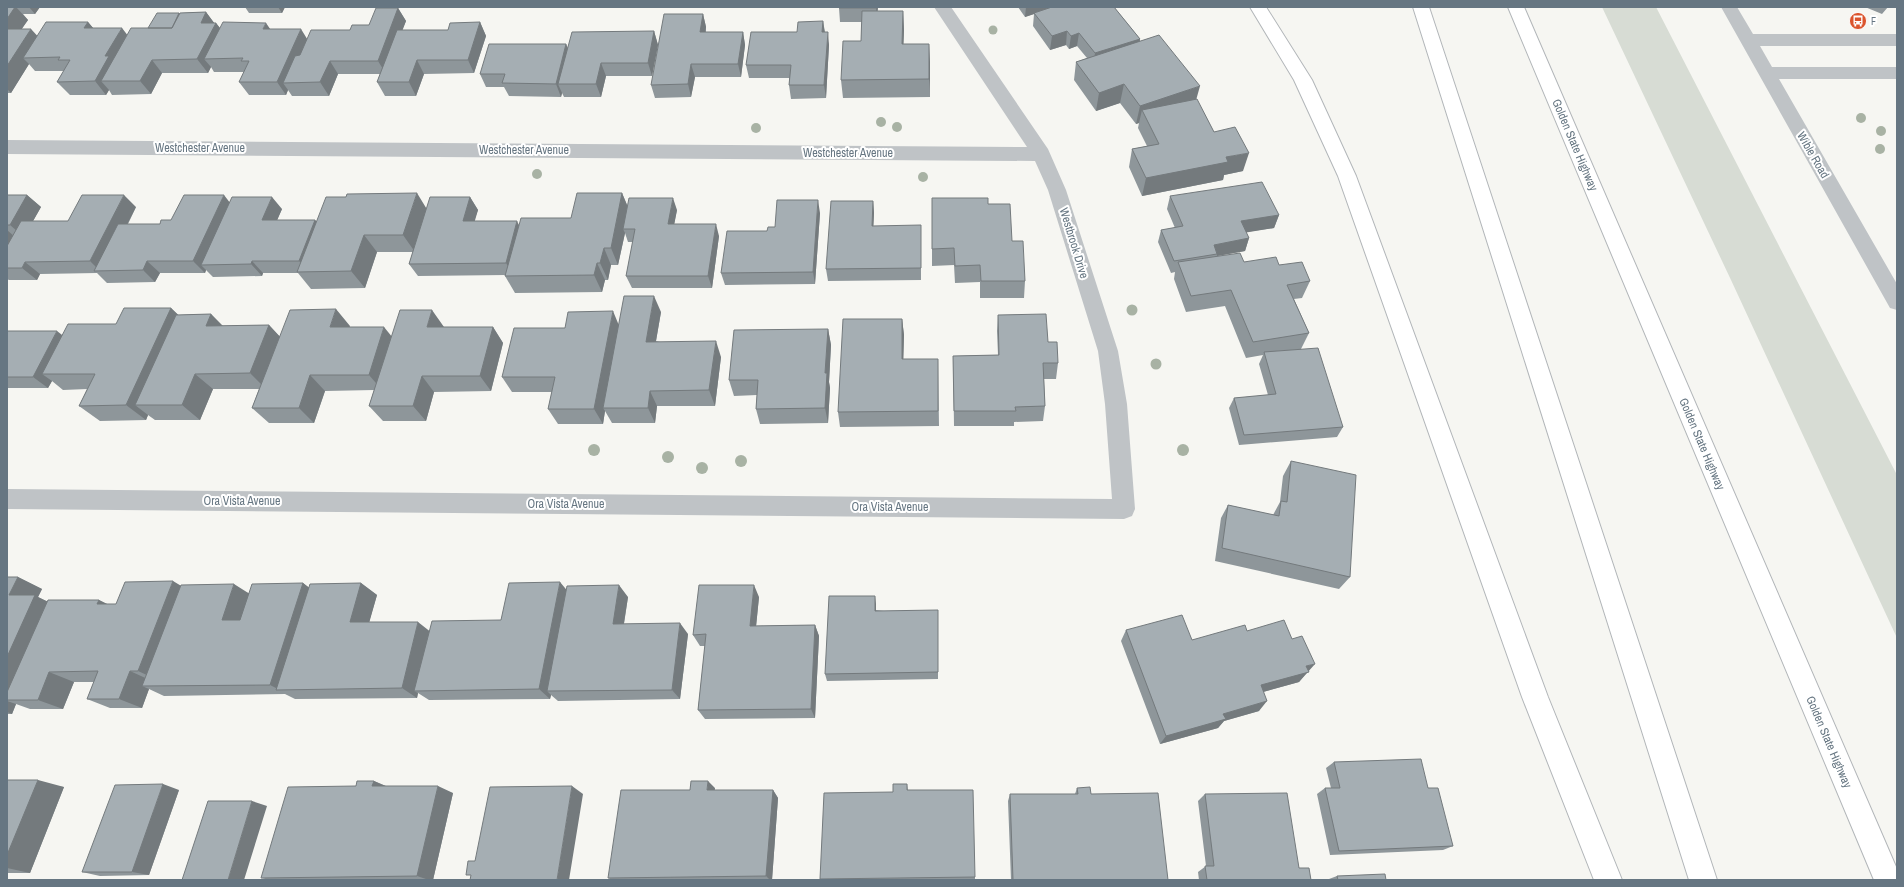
<svg xmlns="http://www.w3.org/2000/svg" width="1904" height="887" font-family="'Archivo Narrow',sans-serif">
	<style>
		.green { fill: #d7dcd4 }
		.lines { fill: none; stroke-linecap: round; stroke-linejoin: round }
		.highway-casing { stroke: #b2b6b9; stroke-width: 2 }
		.minor { fill: #bfc3c6; fill-rule: evenodd }
		.highway { fill: #fff; fill-rule: evenodd }
		.tree { fill: #a8b2a4 }
		.wall { fill: #8e969a }
		.shaded-wall { fill: #747a7d }
		.building { fill: #a5aeb3; stroke: #747a7d }
		.labels { text-anchor: middle; dominant-baseline: central; stroke-width: 4; stroke-linejoin: round; paint-order: stroke }
		.far-poi-label { font-size: 10px; fill: #667682; stroke: #fff; text-anchor: start }
		.street-label { font-size: 12px; fill: #667682; stroke: #fff }
	</style>
	<rect width="100%" height="100%" fill="#f6f6f2"/>
	<path class="green" d="M 1602,7 L 1656,7 L 1897,475 L 1897,638 L 1731,280 Z"/>
	<g class="lines">
		<g class="highway-casing">
			<path id="highway" d="M 1250,7 L 1266,7 L 1312,80 L 1356,176 L 1548,697 L 1622,880 L 1594,880 L 1522,697 L 1338,176 L 1294,80 Z
				M 1413,7 L 1429,7 L 1717,880 L 1689,880 Z
				M 1508,7 L 1524,7 L 1897,869 L 1897,880 L 1874,880 Z"/>
		</g>
		<path class="minor" d="M 934,7 L 951,7 L 1048,149 L 1066,190 L 1118,351 L 1127,404 L 1135,509 L 1132,516 L 1124,519 L 7,509 L 7,489 L 1112,499 L 1105,404 L 1098,351 L 1048,190 L 1035,161 L 7,154 L 7,140 L 1027,147 Z
			M 1721,7 L 1737,7 L 1753,34 L 1897,34 L 1897,46 L 1760,46 L 1772,67 L 1897,67 L 1897,79 L 1779,79 L 1897,284 L 1897,310 L 1890,308 Z"/>
		<use href="#highway" class="highway"/>
	</g>
	<g class="tree">
		<circle cx="993" cy="30" r="4.5"/>
		<circle cx="1861" cy="118" r="5"/>
		<circle cx="881" cy="122" r="5"/>
		<circle cx="897" cy="127" r="5"/>
		<circle cx="756" cy="128" r="5"/>
		<circle cx="1881" cy="131" r="5"/>
		<circle cx="1880" cy="149" r="5"/>
		<circle cx="537" cy="174" r="5"/>
		<circle cx="923" cy="177" r="5"/>
		<circle cx="1132" cy="310" r="5.5"/>
		<circle cx="1156" cy="364" r="5.5"/>
		<circle cx="594" cy="450" r="6"/>
		<circle cx="1183" cy="450" r="6"/>
		<circle cx="668" cy="457" r="6"/>
		<circle cx="741" cy="461" r="6"/>
		<circle cx="702" cy="468" r="6"/>
	</g>
	<path class="wall" d="M 7,7 L 40,7 L 35,14 L 23,14 L 28,20 L 21,29 L 37,36 L 88,22 L 93,28 L 127,35 L 148,28 L 179,13 L 206,12 L 214,23 L 216,23 L 220,28 L 270,29 L 307,39 L 350,30 L 369,25 L 398,8 L 406,21 L 402,30 L 448,30 L 480,22 L 486,36 L 474,73 L 424,74 L 416,96 L 385,96 L 377,82 L 380,74 L 338,74 L 329,96 L 292,96 L 288,90 L 286,95 L 249,95 L 239,82 L 244,72 L 214,72 L 211,67 L 208,73 L 162,73 L 151,94 L 112,95 L 109,90 L 106,95 L 70,95 L 57,82 L 64,71 L 35,71 L 29,64 L 11,93 L 7,93 Z
		M 245,7 L 285,7 L 282,13 L 249,13 Z
		M 878,7 L 877,11 L 903,11 L 904,30 L 903,44 L 929,44 L 930,97 L 843,98 L 841,80 L 861,41 L 862,22 L 840,22 L 839,8 Z
		M 1018,7 L 1114,7 L 1140,39 L 1140,41 L 1196,99 L 1214,132 L 1243,171 L 1224,175 L 1223,180 L 1142,196 L 1129,167 L 1132,149 L 1147,146 L 1138,128 L 1139,123 L 1136,124 L 1120,103 L 1096,111 L 1074,80 L 1076,62 L 1087,58 L 1077,46 L 1069,49 L 1066,45 L 1050,50 L 1033,26 L 1034,14 L 1025,17 Z
		M 1865,7 L 1888,7 L 1882,14 Z
		M 703,14 L 706,27 L 706,32 L 743,32 L 745,45 L 741,77 L 695,77 L 691,97 L 655,98 L 651,85 Z
		M 823,21 L 825,32 L 829,45 L 826,98 L 791,99 L 789,85 L 789,78 L 749,78 L 746,65 L 797,32 Z
		M 654,31 L 658,45 L 652,76 L 606,76 L 601,97 L 564,97 L 562,93 L 561,97 L 509,96 L 504,87 L 486,87 L 480,74 L 566,44 L 568,48 Z
		M 622,193 L 628,207 L 677,210 L 674,224 L 719,236 L 712,288 L 632,288 L 626,276 L 633,242 L 628,242 L 625,233 L 618,265 L 611,265 L 608,280 L 605,280 L 602,292 L 515,293 L 505,276 L 506,275 L 418,276 L 409,264 L 413,252 L 377,252 L 365,288 L 311,289 L 298,273 L 263,273 L 262,276 L 213,277 L 206,270 L 205,273 L 160,273 L 155,282 L 107,283 L 97,273 L 40,274 L 37,280 L 9,280 L 7,279 L 7,195 L 27,195 L 41,207 L 33,221 L 68,221 L 136,207 L 128,224 L 160,224 L 229,202 L 282,209 L 277,220 L 315,220 L 316,221 L 427,209 L 470,197 L 478,210 L 474,221 L 519,225 L 571,218 Z
		M 1170,196 L 1279,215 L 1274,228 L 1246,232 L 1249,238 L 1245,251 L 1217,256 L 1244,262 L 1279,265 L 1310,281 L 1302,298 L 1294,299 L 1309,333 L 1301,349 L 1343,427 L 1337,437 L 1239,445 L 1229,408 L 1234,398 L 1268,395 L 1259,364 L 1263,355 L 1246,358 L 1225,306 L 1186,312 L 1174,279 L 1175,272 L 1171,273 L 1158,242 L 1161,230 L 1175,228 L 1167,209 Z
		M 873,201 L 874,213 L 873,226 L 921,238 L 921,280 L 828,281 L 826,269 Z
		M 988,204 L 1012,241 L 1025,281 L 1024,298 L 980,298 L 980,282 L 955,283 L 954,265 L 932,266 L 932,249 Z
		M 820,213 L 815,284 L 725,285 L 721,273 L 767,231 L 775,227 Z
		M 171,308 L 178,315 L 211,314 L 222,326 L 269,325 L 279,336 L 350,326 L 349,327 L 391,336 L 444,327 L 493,327 L 503,343 L 491,391 L 434,392 L 426,421 L 383,421 L 369,406 L 374,390 L 325,391 L 314,423 L 269,423 L 252,408 L 259,389 L 213,389 L 200,420 L 155,420 L 148,415 L 146,420 L 100,421 L 79,406 L 87,389 L 63,390 L 52,381 L 48,388 L 7,388 L 7,331 L 62,335 L 116,324 Z
		M 661,312 L 656,341 L 721,357 L 715,406 L 657,406 L 655,423 L 612,423 L 605,411 L 603,424 L 558,424 L 548,409 L 552,392 L 512,392 L 502,377 L 565,328 L 619,324 Z
		M 998,315 L 1048,342 L 1058,363 L 1056,379 L 1044,379 L 1045,406 L 1043,421 L 1014,422 L 1014,426 L 954,426 L 953,356 L 998,355 L 997,331 Z
		M 902,319 L 904,335 L 903,359 L 938,359 L 939,426 L 840,427 L 838,412 Z
		M 828,329 L 831,345 L 829,382 L 830,388 L 828,423 L 760,424 L 756,409 L 757,395 L 734,396 L 729,380 Z
		M 1291,461 L 1350,577 L 1339,589 L 1215,561 L 1221,518 L 1228,505 L 1273,515 L 1280,502 L 1283,476 Z
		M 7,577 L 18,577 L 42,589 L 38,597 L 48,602 L 99,600 L 107,604 L 116,604 L 181,586 L 249,593 L 303,583 L 309,588 L 361,583 L 377,595 L 369,622 L 429,631 L 501,620 L 566,590 L 628,597 L 624,624 L 688,634 L 680,699 L 558,701 L 551,695 L 550,699 L 429,700 L 418,693 L 417,698 L 295,699 L 285,694 L 164,696 L 149,689 L 142,708 L 110,708 L 87,699 L 94,682 L 74,682 L 63,709 L 30,709 L 16,704 L 12,714 L 7,714 Z
		M 759,597 L 756,626 L 815,625 L 819,636 L 815,718 L 705,719 L 698,710 L 705,646 L 700,646 L 693,635 Z
		M 876,604 L 876,610 L 938,618 L 938,679 L 827,681 L 825,674 Z
		M 1126,630 L 1192,640 L 1247,631 L 1308,671 L 1299,682 L 1263,692 L 1259,711 L 1224,721 L 1218,728 L 1160,744 L 1121,641 Z
		M 1334,762 L 1453,846 L 1443,850 L 1330,855 L 1317,794 L 1325,788 L 1331,788 L 1326,768 Z
		M 7,780 L 64,787 L 30,873 L 7,873 Z
		M 374,781 L 386,786 L 453,793 L 433,880 L 270,880 L 261,878 L 356,786 Z
		M 907,784 L 908,790 L 975,877 L 975,880 L 821,880 L 820,879 L 893,792 Z
		M 715,788 L 714,790 L 773,790 L 778,798 L 772,880 L 612,880 L 608,878 L 690,790 Z
		M 1077,788 L 1091,794 L 1168,880 L 1011,880 L 1008,801 L 1010,794 L 1075,794 Z
		M 179,790 L 149,875 L 100,876 L 82,872 Z
		M 1205,794 L 1299,868 L 1311,880 L 1199,880 L 1198,872 L 1206,866 L 1198,801 Z
		M 1337,876 L 1386,880 L 1329,880 L 1329,879 Z"/>
	<path class="shaded-wall" d="M 15,7 L 16,7 L 28,20 L 13,42 L 7,36 L 7,19 Z
		M 29,7 L 40,7 L 35,14 Z
		M 278,7 L 285,7 L 282,13 Z
		M 876,7 L 878,7 L 877,21 Z
		M 1026,7 L 1056,7 L 1034,13 L 1034,14 L 1025,17 Z
		M 398,8 L 406,21 L 386,74 L 378,61 Z
		M 903,11 L 904,30 L 903,63 L 902,44 Z
		M 206,12 L 215,24 L 216,23 L 226,36 L 204,59 L 211,67 L 208,73 L 197,59 L 201,23 Z
		M 703,14 L 706,27 L 703,45 L 700,32 Z
		M 823,21 L 825,35 L 822,32 Z
		M 88,22 L 99,35 L 84,28 Z
		M 480,22 L 486,36 L 474,73 L 468,60 Z
		M 266,23 L 275,36 L 263,29 Z
		M 122,28 L 132,41 L 101,81 L 109,90 L 106,95 L 95,81 L 105,56 Z
		M 31,29 L 43,42 L 23,58 L 29,64 L 11,93 L 7,89 L 7,66 Z
		M 301,29 L 309,42 L 283,83 L 288,90 L 286,95 L 277,82 Z
		M 654,31 L 658,45 L 652,76 L 648,63 Z
		M 1067,31 L 1066,45 L 1050,50 L 1052,36 Z
		M 743,32 L 745,45 L 741,77 L 738,64 Z
		M 828,32 L 829,45 L 826,98 L 824,85 Z
		M 1079,33 L 1077,46 L 1069,49 L 1071,36 Z
		M 1140,39 L 1138,52 L 1093,67 L 1095,53 Z
		M 566,44 L 571,57 L 558,84 L 562,93 L 561,97 L 556,84 Z
		M 929,44 L 930,62 L 930,97 L 929,79 Z
		M 152,60 L 162,73 L 151,94 L 140,81 Z
		M 417,60 L 424,74 L 416,96 L 409,82 Z
		M 330,61 L 338,74 L 329,96 L 320,82 Z
		M 601,63 L 606,76 L 601,97 L 596,84 Z
		M 691,64 L 695,77 L 691,97 L 688,84 Z
		M 1124,84 L 1120,103 L 1096,111 L 1099,93 Z
		M 1200,86 L 1195,104 L 1142,110 L 1139,123 L 1136,124 L 1140,106 Z
		M 1249,153 L 1243,171 L 1224,175 L 1223,180 L 1142,196 L 1146,178 L 1226,157 Z
		M 417,193 L 428,211 L 415,252 L 403,235 Z
		M 622,193 L 629,210 L 623,229 L 625,233 L 618,265 L 611,248 Z
		M 27,195 L 41,207 L 24,237 L 10,225 Z
		M 124,195 L 136,207 L 104,270 L 100,271 L 90,261 Z
		M 224,195 L 234,208 L 201,265 L 206,270 L 205,273 L 193,261 Z
		M 272,197 L 282,209 L 272,232 L 262,220 Z
		M 470,197 L 478,210 L 471,234 L 463,221 Z
		M 673,198 L 677,210 L 672,236 L 668,224 Z
		M 818,200 L 820,213 L 815,284 L 813,272 Z
		M 873,201 L 874,213 L 873,238 L 872,226 Z
		M 1279,215 L 1274,228 L 1237,234 L 1241,221 Z
		M 315,220 L 325,232 L 308,272 L 299,261 Z
		M 517,221 L 523,233 L 513,275 L 506,263 Z
		M 716,224 L 719,236 L 712,288 L 708,276 Z
		M 7,230 L 15,237 L 7,252 Z
		M 364,235 L 377,252 L 365,288 L 351,271 Z
		M 1249,238 L 1245,251 L 1217,256 L 1217,254 L 1214,245 Z
		M 604,248 L 611,265 L 608,280 L 600,263 Z
		M 147,261 L 160,273 L 155,282 L 143,270 Z
		M 252,261 L 263,273 L 262,276 L 251,264 Z
		M 25,262 L 40,274 L 37,280 L 22,268 Z
		M 597,263 L 605,280 L 602,292 L 594,275 Z
		M 654,296 L 661,312 L 653,358 L 646,342 Z
		M 171,308 L 188,324 L 135,405 L 148,415 L 146,420 L 126,405 Z
		M 336,309 L 350,326 L 344,343 L 330,327 Z
		M 432,310 L 444,327 L 439,343 L 427,327 Z
		M 613,311 L 620,328 L 603,408 L 605,411 L 603,424 L 594,409 Z
		M 211,314 L 227,330 L 206,326 Z
		M 902,319 L 904,335 L 903,375 L 902,359 Z
		M 269,325 L 284,341 L 266,389 L 250,373 Z
		M 384,327 L 397,343 L 382,390 L 369,375 Z
		M 493,327 L 503,343 L 491,391 L 480,376 Z
		M 828,329 L 831,345 L 829,382 L 830,388 L 828,423 L 825,408 L 825,373 Z
		M 57,331 L 71,342 L 42,374 L 52,381 L 48,388 L 33,377 Z
		M 716,341 L 721,357 L 715,406 L 709,390 Z
		M 195,374 L 213,389 L 200,420 L 182,405 Z
		M 310,375 L 325,391 L 314,423 L 299,408 Z
		M 422,376 L 434,392 L 426,421 L 413,406 Z
		M 650,391 L 657,406 L 655,423 L 648,408 Z
		M 18,577 L 42,589 L 38,597 L 59,607 L 7,700 L 7,657 L 9,595 Z
		M 173,581 L 193,593 L 160,681 L 138,671 Z
		M 560,582 L 570,594 L 547,691 L 551,695 L 550,699 L 539,689 Z
		M 303,583 L 319,595 L 280,690 L 270,685 Z
		M 361,583 L 377,595 L 366,634 L 350,622 Z
		M 234,584 L 253,596 L 241,631 L 222,620 Z
		M 619,585 L 628,597 L 622,635 L 613,624 Z
		M 754,585 L 759,597 L 755,637 L 750,626 Z
		M 875,596 L 876,604 L 876,619 L 875,611 Z
		M 99,600 L 121,611 L 97,604 Z
		M 418,622 L 432,633 L 414,691 L 418,693 L 417,698 L 402,688 Z
		M 680,623 L 688,634 L 680,699 L 672,690 Z
		M 815,625 L 819,636 L 815,718 L 811,709 Z
		M 1315,664 L 1299,682 L 1252,695 L 1261,685 L 1306,666 Z
		M 130,671 L 152,681 L 142,686 L 149,689 L 142,708 L 119,699 Z
		M 49,672 L 74,682 L 63,709 L 38,700 Z
		M 7,701 L 16,704 L 12,714 L 7,712 Z
		M 1267,701 L 1259,711 L 1224,721 L 1218,728 L 1160,744 L 1166,736 L 1223,714 Z
		M 38,780 L 64,787 L 30,873 L 7,868 L 7,855 Z
		M 374,781 L 390,788 L 372,786 Z
		M 708,781 L 715,788 L 714,798 L 707,790 Z
		M 163,784 L 179,790 L 149,875 L 132,872 Z
		M 438,786 L 453,793 L 433,880 L 429,880 L 417,876 Z
		M 572,786 L 583,794 L 569,880 L 557,880 Z
		M 773,790 L 778,798 L 772,880 L 770,880 L 766,876 Z
		M 252,801 L 267,806 L 244,880 L 228,880 Z"/>
	<path class="building" d="M 7,7 L 15,7 L 7,19 Z
		M 839,7 L 876,7 L 876,8 L 839,8 Z
		M 1052,7 L 1114,7 L 1140,39 L 1095,53 L 1079,33 L 1071,36 L 1067,31 L 1052,36 L 1034,13 Z
		M 376,8 L 398,8 L 378,61 L 330,61 L 320,82 L 283,83 L 295,56 L 300,55 L 311,30 L 350,30 L 352,25 L 369,25 Z
		M 862,11 L 903,11 L 902,44 L 929,44 L 929,79 L 841,80 L 843,41 L 861,41 Z
		M 206,12 L 201,23 L 216,23 L 197,59 L 152,60 L 140,81 L 101,81 L 131,28 L 172,28 L 180,13 Z
		M 157,13 L 179,13 L 172,28 L 148,28 Z
		M 664,14 L 703,14 L 700,32 L 743,32 L 738,64 L 691,64 L 688,84 L 651,85 Z
		M 823,21 L 822,32 L 828,32 L 824,85 L 789,85 L 791,65 L 746,65 L 751,32 L 797,32 L 798,22 Z
		M 46,22 L 88,22 L 84,28 L 122,28 L 105,56 L 109,56 L 95,81 L 57,82 L 70,60 L 58,60 L 60,57 L 23,58 Z
		M 223,22 L 266,23 L 263,29 L 301,29 L 277,82 L 239,82 L 249,61 L 241,61 L 243,58 L 204,59 Z
		M 480,22 L 468,60 L 417,60 L 409,82 L 377,82 L 397,30 L 448,30 L 450,23 Z
		M 7,29 L 31,29 L 7,66 Z
		M 654,31 L 648,63 L 601,63 L 596,84 L 558,84 L 572,32 Z
		M 1159,35 L 1200,86 L 1140,106 L 1124,84 L 1099,93 L 1076,62 Z
		M 489,44 L 566,44 L 556,84 L 502,83 L 505,74 L 480,74 Z
		M 1197,99 L 1214,132 L 1235,127 L 1249,153 L 1226,157 L 1228,162 L 1146,178 L 1132,149 L 1159,144 L 1142,110 Z
		M 1262,182 L 1279,215 L 1241,221 L 1249,238 L 1214,245 L 1217,254 L 1174,261 L 1161,230 L 1183,226 L 1170,196 Z
		M 417,193 L 403,235 L 364,235 L 351,271 L 297,272 L 326,197 L 346,197 L 347,194 Z
		M 577,193 L 622,193 L 611,248 L 604,248 L 600,263 L 597,263 L 594,275 L 505,276 L 521,218 L 571,218 Z
		M 7,195 L 27,195 L 10,225 L 7,225 Z
		M 82,195 L 124,195 L 90,261 L 25,262 L 22,268 L 7,268 L 7,246 L 21,221 L 68,221 Z
		M 184,195 L 224,195 L 193,261 L 147,261 L 143,270 L 94,271 L 118,224 L 160,224 L 161,220 L 171,220 Z
		M 232,197 L 272,197 L 262,220 L 315,220 L 299,261 L 252,261 L 251,264 L 201,265 Z
		M 430,197 L 470,197 L 463,221 L 517,221 L 506,263 L 409,264 Z
		M 629,198 L 673,198 L 668,224 L 716,224 L 708,276 L 626,276 L 635,229 L 623,229 Z
		M 932,198 L 988,198 L 988,204 L 1010,204 L 1012,241 L 1023,241 L 1025,281 L 981,281 L 980,265 L 955,266 L 954,248 L 932,249 Z
		M 777,200 L 818,200 L 813,272 L 721,273 L 727,231 L 767,231 L 768,227 L 775,227 Z
		M 831,201 L 873,201 L 872,226 L 921,225 L 921,268 L 826,269 Z
		M 1240,253 L 1244,262 L 1276,257 L 1279,265 L 1302,262 L 1310,281 L 1287,285 L 1309,333 L 1253,342 L 1231,290 L 1191,296 L 1178,262 Z
		M 624,296 L 654,296 L 646,342 L 716,341 L 709,390 L 650,391 L 648,408 L 603,408 Z
		M 124,308 L 171,308 L 126,405 L 79,406 L 95,374 L 42,374 L 68,324 L 116,324 Z
		M 336,309 L 330,327 L 384,327 L 369,375 L 310,375 L 299,408 L 252,408 L 290,310 Z
		M 400,310 L 432,310 L 427,327 L 493,327 L 480,376 L 422,376 L 413,406 L 369,406 Z
		M 613,311 L 594,409 L 548,409 L 555,377 L 502,377 L 514,328 L 565,328 L 568,312 Z
		M 211,314 L 206,326 L 269,325 L 250,373 L 195,374 L 182,405 L 135,405 L 176,315 Z
		M 1046,314 L 1048,342 L 1057,342 L 1058,363 L 1043,363 L 1045,406 L 1015,407 L 1016,411 L 954,411 L 953,356 L 999,355 L 998,315 Z
		M 843,319 L 902,319 L 902,359 L 938,359 L 938,411 L 838,412 Z
		M 828,329 L 825,373 L 827,373 L 825,408 L 756,409 L 758,380 L 729,380 L 734,330 Z
		M 7,331 L 57,331 L 33,377 L 7,377 Z
		M 1318,348 L 1343,427 L 1244,435 L 1234,398 L 1276,394 L 1264,352 Z
		M 1291,461 L 1356,475 L 1350,577 L 1222,548 L 1228,505 L 1279,516 L 1281,501 L 1287,502 Z
		M 7,577 L 18,577 L 9,595 L 35,595 L 7,657 Z
		M 173,581 L 138,671 L 130,671 L 119,699 L 87,699 L 98,671 L 49,672 L 38,700 L 7,700 L 7,692 L 48,600 L 99,600 L 97,604 L 116,604 L 125,582 Z
		M 560,582 L 539,689 L 414,691 L 432,621 L 501,620 L 509,583 Z
		M 303,583 L 270,685 L 142,686 L 181,585 L 234,584 L 222,620 L 240,620 L 252,584 Z
		M 361,583 L 350,622 L 418,622 L 402,688 L 276,690 L 310,584 Z
		M 619,585 L 613,624 L 680,623 L 672,690 L 547,691 L 567,586 Z
		M 699,585 L 754,585 L 750,626 L 815,625 L 811,709 L 698,710 L 706,634 L 693,635 Z
		M 829,596 L 875,596 L 875,611 L 938,610 L 938,672 L 825,674 Z
		M 1182,615 L 1192,640 L 1245,625 L 1247,631 L 1284,620 L 1292,639 L 1302,636 L 1315,664 L 1306,666 L 1309,672 L 1261,685 L 1267,701 L 1223,714 L 1226,719 L 1166,736 L 1126,630 Z
		M 1421,759 L 1428,788 L 1438,788 L 1453,846 L 1339,851 L 1325,788 L 1340,788 L 1334,762 Z
		M 7,780 L 38,780 L 7,855 Z
		M 357,781 L 374,781 L 372,786 L 438,786 L 417,876 L 261,878 L 288,787 L 356,786 Z
		M 691,781 L 708,781 L 707,790 L 773,790 L 766,876 L 608,878 L 621,790 L 690,790 Z
		M 163,784 L 132,872 L 82,872 L 115,785 Z
		M 893,784 L 907,784 L 907,790 L 973,790 L 975,877 L 820,879 L 824,793 L 893,792 Z
		M 572,786 L 557,880 L 470,880 L 471,875 L 466,875 L 468,861 L 475,861 L 490,787 Z
		M 1090,787 L 1091,794 L 1158,793 L 1168,880 L 1013,880 L 1010,794 L 1078,794 L 1077,788 Z
		M 1287,793 L 1299,868 L 1309,868 L 1311,880 L 1207,880 L 1205,866 L 1214,866 L 1205,794 Z
		M 208,801 L 252,801 L 228,880 L 182,880 Z
		M 1385,874 L 1386,880 L 1338,880 L 1337,876 Z"/>
	<defs>
		<g id="bus-disc" transform="scale(0.9)"><circle r="9.5" fill="#db542d" stroke="#fff"/><path d="M-5-6H5V4H4V6H2V4H-2V6H-4V4H-5ZM-3.5-4V0h7V-4ZM-3.5 1.2v1.5H-2V1.2ZM2 1.2v1.5H3.5V1.2Z" fill="#fff"/></g>
	</defs>
	<g fill-rule="evenodd">
		<use href="#bus-disc" x="1858" y="21"/>
	</g>
	<g class="labels">
		<g class="far-poi-label">
			<text x="1871" y="21">F</text>
		</g>
		<g class="street-label">
			<text transform="translate(1575 145) rotate(67)">Golden State Highway</text>
			<text x="200" y="148">Westchester Avenue</text>
			<text x="524" y="150">Westchester Avenue</text>
			<text x="848" y="153">Westchester Avenue</text>
			<text transform="translate(1813 155) rotate(60)">Wible Road</text>
			<text transform="translate(1074 243) rotate(73)">Westbrook Drive</text>
			<text transform="translate(1702 444) rotate(67)">Golden State Highway</text>
			<text x="242" y="501">Ora Vista Avenue</text>
			<text x="566" y="504">Ora Vista Avenue</text>
			<text x="890" y="507">Ora Vista Avenue</text>
			<text transform="translate(1829 742) rotate(67)">Golden State Highway</text>
		</g>
	</g>
	<rect width="1904" height="887" fill="none" stroke="#667682" stroke-width="16"/>
</svg>
